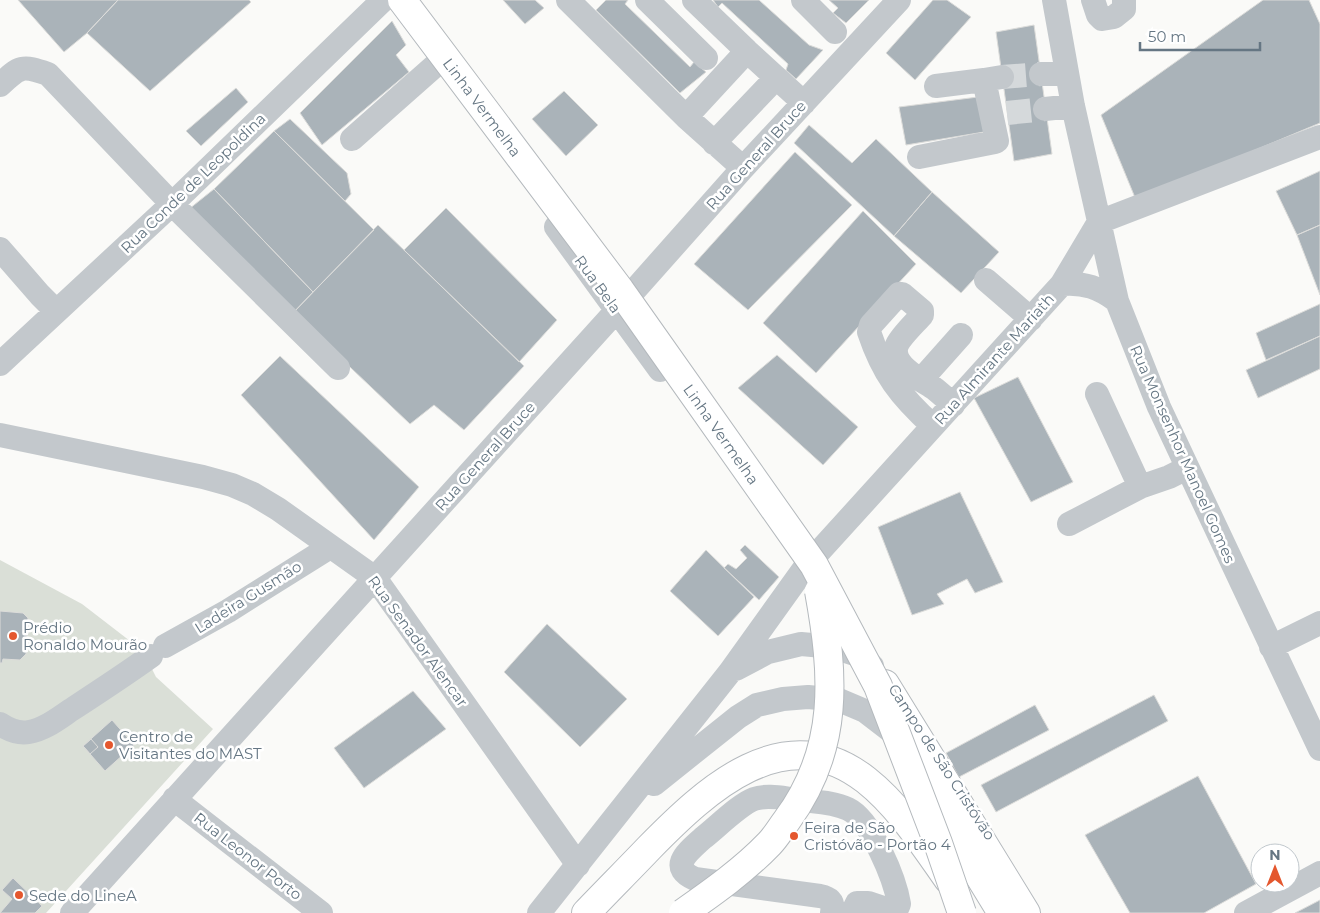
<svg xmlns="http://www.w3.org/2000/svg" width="1320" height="913" font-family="Montserrat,sans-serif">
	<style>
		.green { fill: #dadfd7 }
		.building { fill: #aab3b9; stroke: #dcdcda }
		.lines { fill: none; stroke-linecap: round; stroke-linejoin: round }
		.minor-tunnel { stroke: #d5d9db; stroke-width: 24; stroke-dasharray: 24 12; stroke-linecap: butt }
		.major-casing { stroke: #b5babe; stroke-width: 30 }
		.highway-casing { stroke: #b4b9bd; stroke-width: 30 }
		.minor { stroke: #c3c8cc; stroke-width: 24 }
		.major { stroke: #fff; stroke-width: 28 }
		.highway { stroke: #fff; stroke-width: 28 }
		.highway-bridge-casing { stroke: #b4b9bd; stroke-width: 30; stroke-linecap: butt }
		.highway-bridge { stroke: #fff; stroke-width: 28 }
		.poi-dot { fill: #e4572e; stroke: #fff; stroke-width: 2 }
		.labels { text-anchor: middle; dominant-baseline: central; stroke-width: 5; stroke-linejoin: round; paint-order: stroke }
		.street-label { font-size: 15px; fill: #657683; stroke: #fff }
		.poi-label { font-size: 15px; fill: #657683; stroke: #fff; text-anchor: start }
	</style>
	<rect width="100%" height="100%" fill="#fafaf8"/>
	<path class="green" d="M 0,560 L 82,604 L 143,651 L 156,677 L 213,729 L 46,913 L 0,913 Z"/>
	<path class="building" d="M 18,0 L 118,0 L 87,33 L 64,52 Z
		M 118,0 L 249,0 L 251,2 L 150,91 L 87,33 Z
		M 503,0 L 535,0 L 544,8 L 525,24 Z
		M 606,0 L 628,0 L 625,4 L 690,67 L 694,62 L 706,72 L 680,93 L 596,10 Z
		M 713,0 L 759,0 L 809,45 L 823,50 L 796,79 L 786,70 L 788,64 L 722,3 L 718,7 Z
		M 829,0 L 869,0 L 846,23 L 833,13 L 838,8 Z
		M 933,0 L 947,0 L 971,17 L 915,80 L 886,53 Z
		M 1263,0 L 1309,0 L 1320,24 L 1320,123 L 1136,200 L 1101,115 Z
		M 392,21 L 406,45 L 396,55 L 409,72 L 322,145 L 300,113 Z
		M 1034,25 L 1052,154 L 1014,161 L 996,32 Z
		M 236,88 L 248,102 L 201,146 L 186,131 Z
		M 564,91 L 598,125 L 566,156 L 532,119 Z
		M 978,97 L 984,132 L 906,145 L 899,107 Z
		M 290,119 L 347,173 L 351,194 L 345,201 L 274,131 Z
		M 809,125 L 852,163 L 876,139 L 932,192 L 894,236 L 794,143 Z
		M 274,131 L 374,230 L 313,292 L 214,189 Z
		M 795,152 L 852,205 L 748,310 L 694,264 Z
		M 1320,171 L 1320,225 L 1297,235 L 1276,191 Z
		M 214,189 L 313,292 L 293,313 L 189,209 Z
		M 932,192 L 999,252 L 961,293 L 894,236 Z
		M 446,208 L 557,320 L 519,362 L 404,250 Z
		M 863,211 L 916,264 L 816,373 L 763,323 Z
		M 378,225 L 524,366 L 464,430 L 434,405 L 410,424 L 293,313 Z
		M 1320,225 L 1320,295 L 1297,235 Z
		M 1320,304 L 1320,336 L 1266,360 L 1256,333 Z
		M 1320,336 L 1320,369 L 1258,398 L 1246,370 Z
		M 777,355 L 858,427 L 823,465 L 738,388 Z
		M 280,356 L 419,487 L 374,540 L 241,395 Z
		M 1018,377 L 1073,482 L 1031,502 L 974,398 Z
		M 960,492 L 1003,582 L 975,593 L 967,579 L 937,594 L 944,604 L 912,615 L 878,527 Z
		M 745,545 L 779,577 L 759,600 L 724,568 L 728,564 L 736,569 L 747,558 L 740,550 Z
		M 706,550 L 754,597 L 718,636 L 670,591 Z
		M 0,611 L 23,613 L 28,618 L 26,654 L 20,660 L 3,659 L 2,663 L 0,663 Z
		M 547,624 L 627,699 L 580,747 L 504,672 Z
		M 413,691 L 446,729 L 364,788 L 334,748 Z
		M 1154,695 L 1168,721 L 996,812 L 981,785 Z
		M 1035,705 L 1049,730 L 959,777 L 946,753 Z
		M 112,720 L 134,745 L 105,771 L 83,746 Z
		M 91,739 L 98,747 L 90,754 L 83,746 Z
		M 1198,776 L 1256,884 L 1204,913 L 1130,913 L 1085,835 Z
		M 13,878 L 42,906 L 35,913 L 0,913 L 12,899 L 2,890 Z
		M 1320,900 L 1320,913 L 1295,913 Z"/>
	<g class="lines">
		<path class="minor-tunnel" d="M 1002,77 L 1041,74
			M 1007,113 L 1045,109"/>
		<g class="major-casing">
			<path id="major" d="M 586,913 C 607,891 628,870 649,848 C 706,790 784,716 866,780 C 899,806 924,845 948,879"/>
		</g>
		<g class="highway-casing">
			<path id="highway" d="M 885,684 L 1026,913
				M 923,784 L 1002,913"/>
		</g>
		<path class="minor" d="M 568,0 L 686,117 L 743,168
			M 647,0 L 706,58
			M 694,0 L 747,51 L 804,103
			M 803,0 L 835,32
			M 1054,0 L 1073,106 L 1117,301 L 1159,407 L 1320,749
			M 1093,0 L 1098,15 L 1102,19 L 1114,17 L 1124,9 L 1124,0
			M 1041,74 L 1067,74
			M 0,85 C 20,66 22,65 48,74 L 172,204 L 338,368
			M 936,86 L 984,80
			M 1045,109 L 1073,106
			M 686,117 L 747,51
			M 352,139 L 438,63
			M 714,143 L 776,78
			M 919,157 L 995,142 L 997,141 L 984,80 L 1002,77
			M 556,227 L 660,370
			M 0,249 L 40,295 L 56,311
			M 986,280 L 1031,319
			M 1062,284 C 1084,282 1100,288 1117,301
			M 0,364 L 172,204 L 383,0
			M 921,380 L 961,335
			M 1097,394 L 1140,487
			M 933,426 C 900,396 883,374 869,332 L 871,325 L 899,294 L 902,294 L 922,311 L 922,315 C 915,323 901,336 897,345 C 889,365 922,380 935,389 C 941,394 947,399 953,405
			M 0,435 L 203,477 L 232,485 L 253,494 L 278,509 L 375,578 L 578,865
			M 1069,524 L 1140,487 L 1169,477 L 1187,468
			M 165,646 L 228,611 L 330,547
			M 1271,647 L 1320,623
			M 736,669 L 768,652 L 801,644 L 834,647 L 858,655 L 872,666
			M 0,724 C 9,730 18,734 29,732 C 46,729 60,717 74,708 C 100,691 126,674 151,656
			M 654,784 L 738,717 L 757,705 L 783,699 L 808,697 L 839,700 L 865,711 L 891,731
			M 174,799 L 321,913
			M 72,913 L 608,320 L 743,168 L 899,0
			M 539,913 L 730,672 L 806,566 L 1062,284 L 1099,222 L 1320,137
			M 832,913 C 834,902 830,898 820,896 L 695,879 C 667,867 689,851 703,838 C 716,828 740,804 754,799 C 768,794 786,799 800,800 C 816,802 833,802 848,809 C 871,820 895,879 899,904 L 896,911 L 892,911 L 868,903 L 857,903 L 852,913
			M 1246,913 L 1320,873"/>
		<use href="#major" class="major"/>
		<use href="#highway" class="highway"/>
		<g class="highway-bridge-casing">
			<g id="highway-bridge">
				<path id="s1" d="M 402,0 L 620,290 L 814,565 L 878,686 L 938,843 L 962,913"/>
				<path d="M 683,913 C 713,892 744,870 769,844 C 776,837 781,828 787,820 C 840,748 834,674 819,591"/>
			</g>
		</g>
		<use href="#highway-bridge" class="highway-bridge"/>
	</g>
	<g class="poi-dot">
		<circle cx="13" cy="636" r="5"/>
		<circle cx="109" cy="745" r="5"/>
		<circle cx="794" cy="836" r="5"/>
		<circle cx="19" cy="895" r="5"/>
	</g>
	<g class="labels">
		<g class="street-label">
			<text stroke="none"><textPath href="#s1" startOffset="134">Linha Vermelha</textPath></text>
			<text transform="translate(756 155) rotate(-48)">Rua General Bruce</text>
			<text transform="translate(193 183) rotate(-44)">Rua Conde de Leopoldina</text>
			<text transform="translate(598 284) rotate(54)">Rua Bela</text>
			<text transform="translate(994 359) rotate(-48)">Rua Almirante Mariath</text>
			<text stroke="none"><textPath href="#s1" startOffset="539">Linha Vermelha</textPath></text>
			<text transform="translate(1183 454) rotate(66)">Rua Monsenhor Manoel Gomes</text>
			<text transform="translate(485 456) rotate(-48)">Rua General Bruce</text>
			<text transform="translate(248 597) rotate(-32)">Ladeira Gusmão</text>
			<text transform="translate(418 641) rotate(54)">Rua Senador Alencar</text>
			<text transform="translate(942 762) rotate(57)">Campo de São Cristóvão</text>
			<text transform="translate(248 856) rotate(38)">Rua Leonor Porto</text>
		</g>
		<g class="poi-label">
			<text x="23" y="627">Prédio<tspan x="23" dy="17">Ronaldo Mourão</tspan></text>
			<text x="119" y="736">Centro de<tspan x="119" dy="17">Visitantes do MAST</tspan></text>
			<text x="804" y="827">Feira de São<tspan x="804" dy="17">Cristóvão - Portão 4</tspan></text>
			<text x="29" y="895">Sede do LineA</text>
		</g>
	</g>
	<g transform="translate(1275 868)"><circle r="24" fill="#ffffff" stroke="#c1c8cd"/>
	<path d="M0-4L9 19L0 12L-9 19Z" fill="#e4572e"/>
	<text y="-8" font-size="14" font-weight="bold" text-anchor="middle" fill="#657683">N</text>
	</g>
	<path d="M1140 42v8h120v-8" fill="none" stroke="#657683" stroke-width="2.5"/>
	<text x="1148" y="42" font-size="15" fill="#657683" stroke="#ffffff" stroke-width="4" paint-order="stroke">50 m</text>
</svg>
